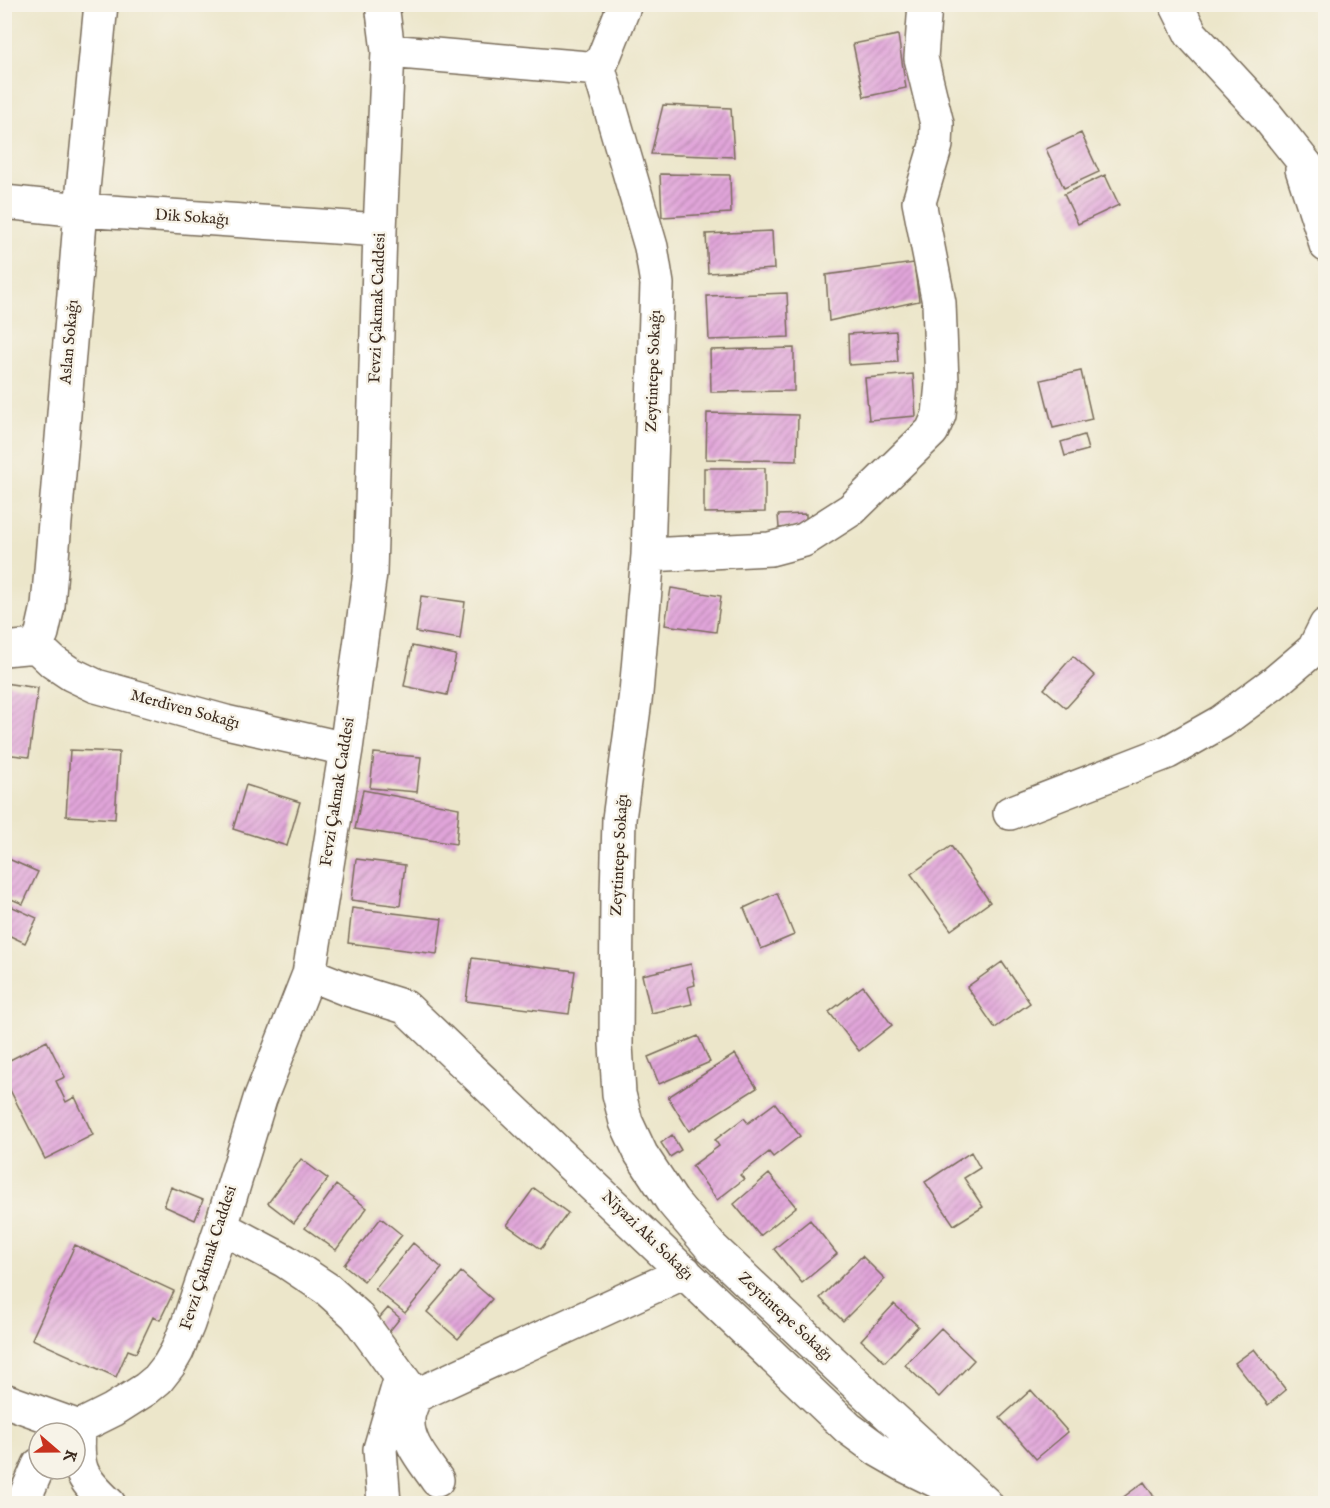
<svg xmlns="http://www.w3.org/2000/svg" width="1330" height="1508" font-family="'IM FELL English',serif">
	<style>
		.building { fill: url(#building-hatch) }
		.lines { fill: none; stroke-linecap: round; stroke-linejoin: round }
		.minor-casing { stroke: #796c5a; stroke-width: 36 }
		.minor { stroke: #fff; stroke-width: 33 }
		.labels { text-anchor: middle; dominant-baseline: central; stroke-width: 5; stroke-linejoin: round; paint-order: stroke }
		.street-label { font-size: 16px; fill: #3b2a1e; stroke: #f7f3e8 }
	</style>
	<defs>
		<pattern id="building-hatch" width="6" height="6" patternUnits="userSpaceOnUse" patternTransform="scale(1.5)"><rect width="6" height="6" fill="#e1a5da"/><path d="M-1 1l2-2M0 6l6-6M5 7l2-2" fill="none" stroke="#b887b0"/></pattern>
	</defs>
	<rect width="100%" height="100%" fill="#f7f3e8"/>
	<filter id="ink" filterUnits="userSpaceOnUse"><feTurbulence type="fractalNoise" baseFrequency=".0167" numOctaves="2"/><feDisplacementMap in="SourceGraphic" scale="12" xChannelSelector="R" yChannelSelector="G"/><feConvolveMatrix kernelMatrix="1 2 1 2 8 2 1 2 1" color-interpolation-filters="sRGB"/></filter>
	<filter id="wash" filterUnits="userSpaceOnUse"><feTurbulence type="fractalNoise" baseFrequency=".008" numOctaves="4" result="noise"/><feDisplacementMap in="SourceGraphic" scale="24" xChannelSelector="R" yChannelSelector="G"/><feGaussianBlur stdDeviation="1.35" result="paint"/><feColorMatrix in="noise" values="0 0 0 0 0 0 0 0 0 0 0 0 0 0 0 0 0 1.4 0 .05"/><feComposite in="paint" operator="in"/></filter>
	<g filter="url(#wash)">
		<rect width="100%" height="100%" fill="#ece6ca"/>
		<g id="blocks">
			<path class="building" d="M 898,35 L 906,88 L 864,97 L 853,44 Z
				M 663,105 L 731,108 L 734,157 L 651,154 Z
				M 1081,133 L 1099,172 L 1064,188 L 1046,149 Z
				M 660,174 L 730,175 L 731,213 L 662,217 Z
				M 1105,175 L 1119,205 L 1078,224 L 1064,194 Z
				M 772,231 L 774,269 L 708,273 L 706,234 Z
				M 914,263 L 919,301 L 829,321 L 826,275 Z
				M 787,293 L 789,337 L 709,340 L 707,296 Z
				M 896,331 L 898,362 L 849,365 L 848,334 Z
				M 794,348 L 794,391 L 711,392 L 710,350 Z
				M 1081,371 L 1092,419 L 1053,428 L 1041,380 Z
				M 913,374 L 916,416 L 869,420 L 865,378 Z
				M 707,413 L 798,415 L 797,461 L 706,459 Z
				M 1084,435 L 1088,450 L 1065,456 L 1061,442 Z
				M 704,468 L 765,468 L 765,512 L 704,513 Z
				M 806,514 L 806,528 L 779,528 L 778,515 Z
				M 671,588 L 721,596 L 716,632 L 665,625 Z
				M 421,596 L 465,602 L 460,639 L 416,632 Z
				M 412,646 L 456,655 L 447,695 L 404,686 Z
				M 1073,656 L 1095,676 L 1066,708 L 1044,689 Z
				M 4,683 L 38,688 L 29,757 L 4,754 Z
				M 70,750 L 119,752 L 115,819 L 66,816 Z
				M 374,753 L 421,757 L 417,792 L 370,788 Z
				M 246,785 L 300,802 L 287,846 L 233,829 Z
				M 363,790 L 459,808 L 456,844 L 355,829 Z
				M 951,846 L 990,902 L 951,930 L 911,874 Z
				M 4,857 L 38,872 L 23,904 L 4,896 Z
				M 356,859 L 405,865 L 400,906 L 351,900 Z
				M 777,893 L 794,935 L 761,949 L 744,908 Z
				M 4,903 L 37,918 L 25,943 L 4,933 Z
				M 352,908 L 442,919 L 437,954 L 348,943 Z
				M 472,958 L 575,971 L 569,1014 L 466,1001 Z
				M 1002,962 L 1030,1003 L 995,1028 L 967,987 Z
				M 691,964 L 695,985 L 688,987 L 692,1004 L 651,1013 L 642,975 Z
				M 863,986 L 892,1025 L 859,1051 L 829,1012 Z
				M 698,1036 L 710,1062 L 659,1084 L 648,1057 Z
				M 47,1041 L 65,1077 L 56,1081 L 66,1102 L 75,1097 L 93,1135 L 45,1159 L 4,1078 L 4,1063 Z
				M 735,1054 L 757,1088 L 689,1131 L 668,1097 Z
				M 775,1103 L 800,1136 L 773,1157 L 769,1152 L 740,1175 L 744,1179 L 717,1200 L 692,1166 L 719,1146 L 715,1140 L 744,1118 L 748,1123 Z
				M 672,1135 L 681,1150 L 670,1157 L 661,1143 Z
				M 971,1152 L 980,1168 L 964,1178 L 983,1207 L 954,1225 L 925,1182 Z
				M 301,1159 L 328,1179 L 294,1223 L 268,1203 Z
				M 769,1174 L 796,1207 L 760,1236 L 734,1204 Z
				M 336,1185 L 367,1208 L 336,1250 L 305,1228 Z
				M 171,1187 L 203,1200 L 195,1220 L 164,1206 Z
				M 534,1188 L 568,1213 L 541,1249 L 507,1225 Z
				M 381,1218 L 402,1235 L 364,1281 L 344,1265 Z
				M 810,1220 L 837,1254 L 802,1283 L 774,1249 Z
				M 413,1243 L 442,1268 L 405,1313 L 375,1289 Z
				M 75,1245 L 174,1291 L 160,1320 L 153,1317 L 136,1353 L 128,1350 L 116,1377 L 32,1339 Z
				M 862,1256 L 885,1279 L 843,1321 L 820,1298 Z
				M 461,1272 L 492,1299 L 458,1339 L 427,1312 Z
				M 894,1304 L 918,1326 L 885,1362 L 861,1340 Z
				M 388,1308 L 400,1318 L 388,1333 L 375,1323 Z
				M 941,1328 L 974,1360 L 939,1397 L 905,1365 Z
				M 1254,1349 L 1286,1390 L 1268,1405 L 1235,1363 Z
				M 1031,1390 L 1068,1432 L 1036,1459 L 1000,1418 Z
				M 1144,1482 L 1159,1504 L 1114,1504 Z"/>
		</g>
	</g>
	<g filter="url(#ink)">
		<use href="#blocks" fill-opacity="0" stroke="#796c5a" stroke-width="1.5"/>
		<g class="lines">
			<g class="minor-casing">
				<path id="minor" d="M 1176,4 L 1191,34 L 1267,116 L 1326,190
					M 388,51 L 599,69
					M 599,69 L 651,247 L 657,284 L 648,555 L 636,693 L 619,819 L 617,895 L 616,1045 L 619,1094 L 626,1122 L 641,1154 L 672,1201 L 710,1246 L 875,1402 L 986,1504
					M 599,69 L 625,4
					M 1302,169 L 1324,237 L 1326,245
					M 4,202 L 81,210 L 380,230
					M 648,555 L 770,549 L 804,540 L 852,509 L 932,431 L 939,415 L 942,383 L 939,303 L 919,202 L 936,145 L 937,124 L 921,58 L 925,4
					M 36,646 L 42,633 L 48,606 L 81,210 L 101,4
					M 36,646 L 53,662 L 71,674 L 96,686 L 226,722 L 346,749
					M 4,649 L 36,646
					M 1010,813 L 1168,752 L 1221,722 L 1275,682 L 1314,649 L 1326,625
					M 309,974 L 344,988 L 405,1007 L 848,1428 L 878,1450 L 906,1466 L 957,1491
					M 221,1227 L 285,1261 L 327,1289 L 356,1315 L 415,1396 L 685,1272
					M 415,1396 C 413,1403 408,1411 408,1419 C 406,1442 425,1462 437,1480
					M 4,1400 L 79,1427 L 113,1410 L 146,1389 L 158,1379 L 169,1365 L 177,1351 L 188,1324 L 221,1227 L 260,1099 L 309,974 L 346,749 L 370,573 L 380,230 L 388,51 L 382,4
					M 79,1427 C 76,1468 79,1476 109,1504
					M 22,1504 L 39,1465
					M 384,1504 L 380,1449 L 401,1377"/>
			</g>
			<use href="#minor" class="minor"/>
		</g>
	</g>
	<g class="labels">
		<g class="street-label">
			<text transform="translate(192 218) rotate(4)">Dik Sokağı</text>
			<text transform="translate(378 308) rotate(-88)">Fevzi Çakmak Caddesi</text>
			<text transform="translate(70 342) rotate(-85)">Aslan Sokağı</text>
			<text transform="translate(654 371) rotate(-88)">Zeytintepe Sokağı</text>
			<text transform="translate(185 710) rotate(15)">Merdiven Sokağı</text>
			<text transform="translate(338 792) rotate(-81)">Fevzi Çakmak Caddesi</text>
			<text transform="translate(620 855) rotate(-87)">Zeytintepe Sokağı</text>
			<text transform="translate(647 1236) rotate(44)">Niyazi Akı Sokağı</text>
			<text transform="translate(209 1258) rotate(-72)">Fevzi Çakmak Caddesi</text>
			<text transform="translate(785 1317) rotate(43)">Zeytintepe Sokağı</text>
		</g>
	</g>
	<rect width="1330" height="1508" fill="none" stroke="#f7f3e8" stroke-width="24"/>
	<g transform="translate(57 1451) rotate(110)"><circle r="28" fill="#f7f3e8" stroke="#aca397" stroke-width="1.5"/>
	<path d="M0-4.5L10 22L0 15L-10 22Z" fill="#c8321e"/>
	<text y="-9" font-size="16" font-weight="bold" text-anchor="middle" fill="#3b2a1e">K</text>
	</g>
</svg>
